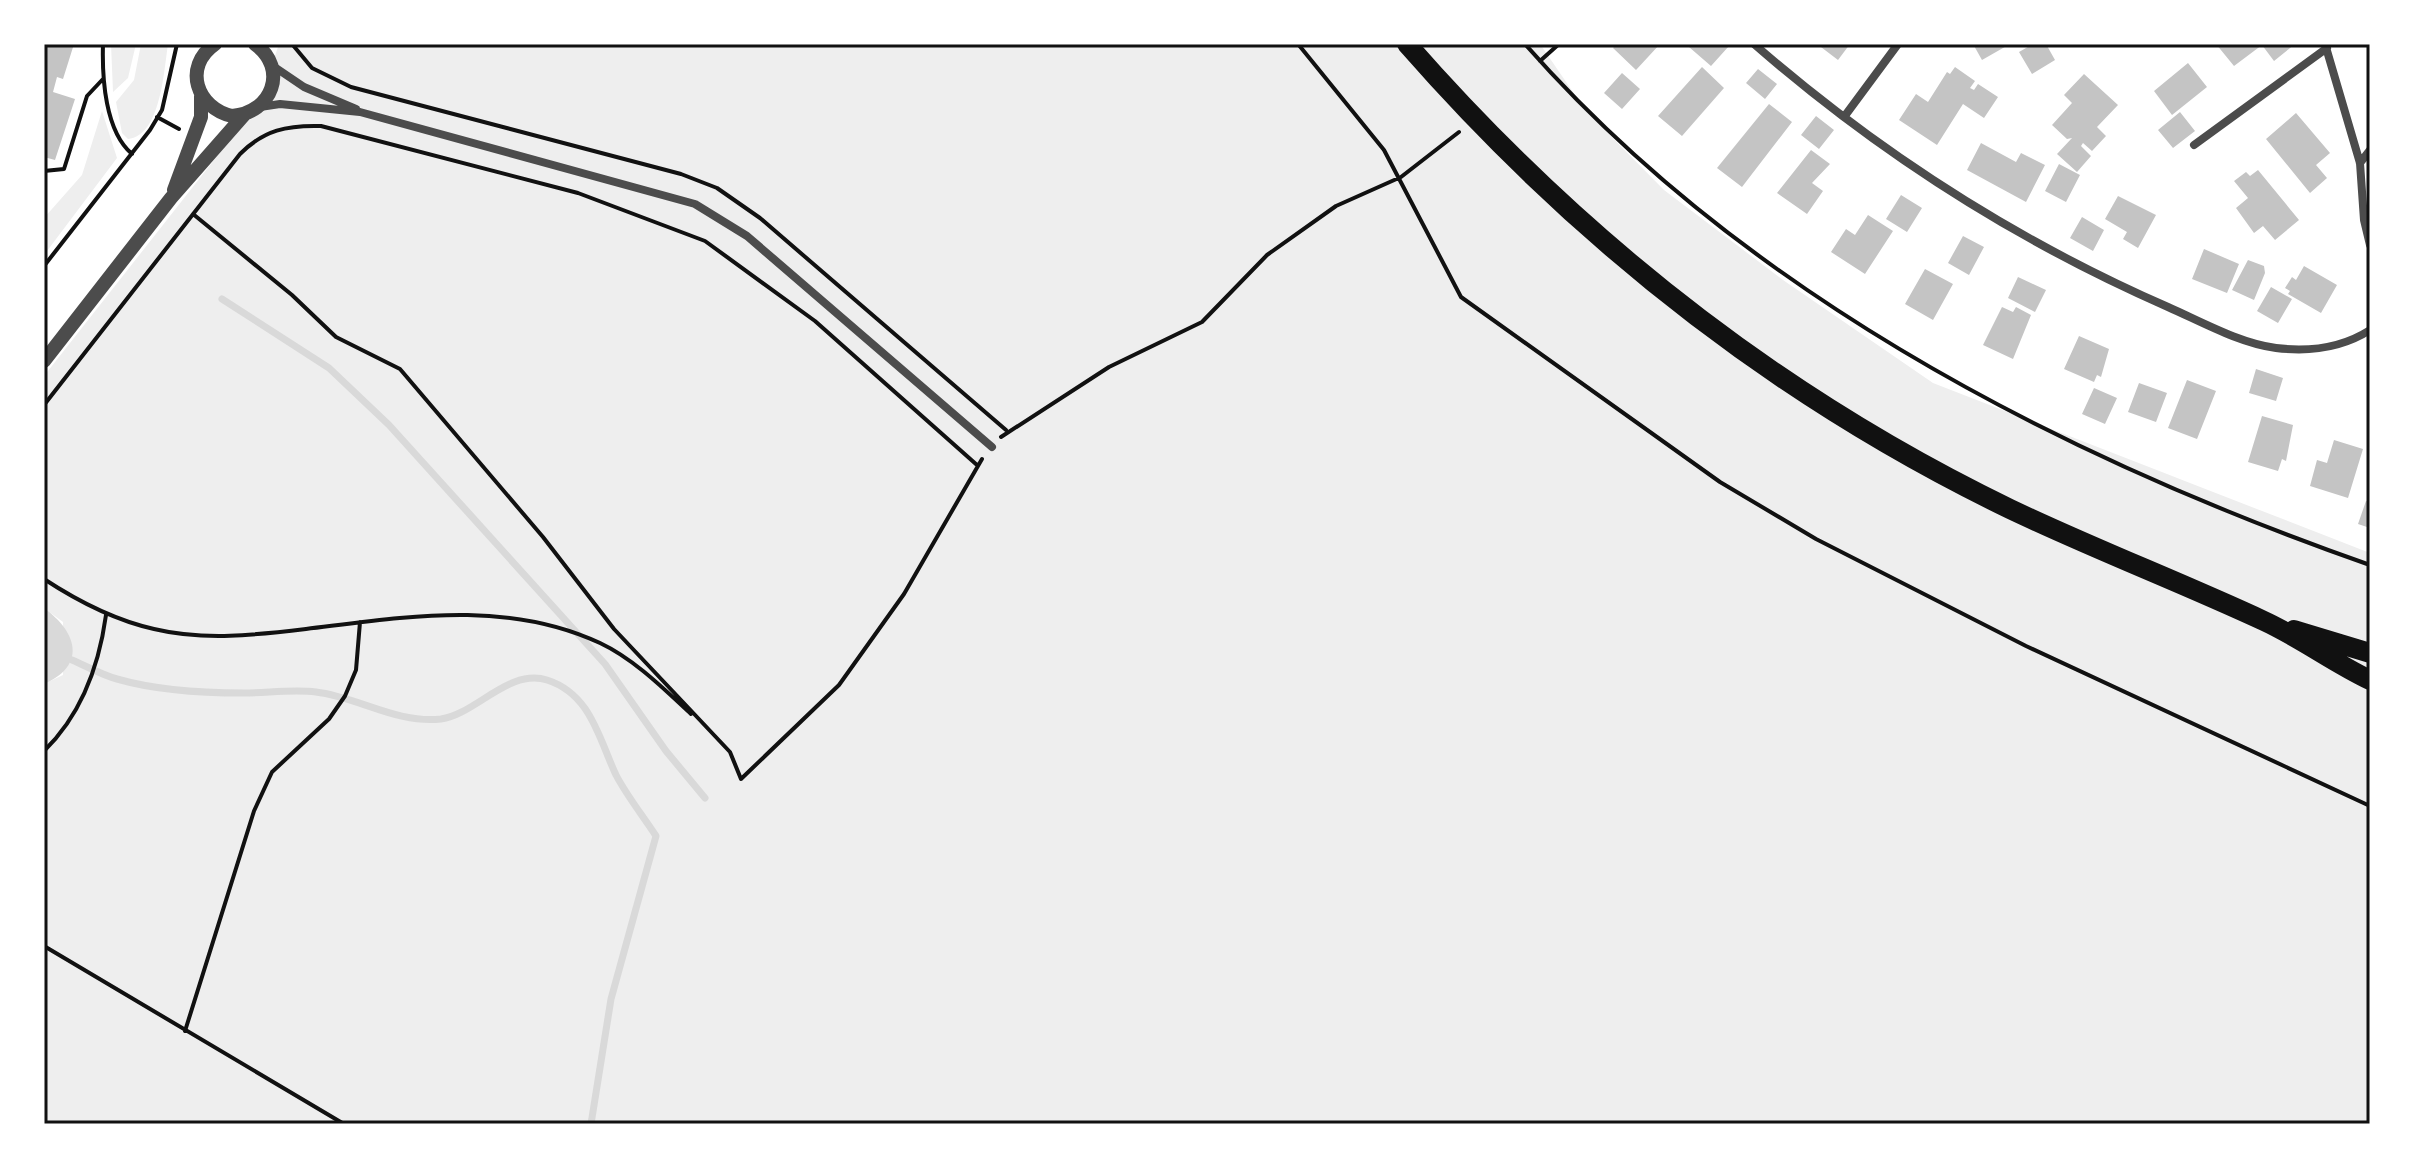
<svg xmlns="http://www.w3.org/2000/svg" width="2414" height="1168" font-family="'Alegreya Sans',sans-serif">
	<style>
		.green { fill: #eee }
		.water { fill: #d9d9d9 }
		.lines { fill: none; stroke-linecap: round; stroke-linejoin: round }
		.stream { stroke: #d9d9d9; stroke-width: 7 }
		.building { fill: #c4c4c4 }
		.path { stroke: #111; stroke-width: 4 }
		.minor { stroke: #4c4c4c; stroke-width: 8 }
		.tertiary { stroke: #4c4c4c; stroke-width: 14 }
		.primary { stroke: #111; stroke-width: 20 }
		.neatline { fill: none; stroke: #111; stroke-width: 3 }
	</style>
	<rect width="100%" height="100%" fill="#fff"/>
	<path class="green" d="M 111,44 L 136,44 L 128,78 L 113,92 Z
		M 141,44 L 168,44 C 164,69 161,136 128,139 L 122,133 L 116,102 L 134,80 Z
		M 279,44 L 1540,44 L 1586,111 L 1664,190 L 1783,280 L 1933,383 L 2370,553 L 2370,1124 L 44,1124 L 44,684 L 63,675 L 63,622 L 44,608 L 44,376 L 259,103 Z
		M 102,111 L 117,158 L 44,255 L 44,218 L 82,175 Z"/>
	<path class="water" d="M 44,608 C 77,632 87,665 44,684 Z"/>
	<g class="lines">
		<path class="stream" d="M 222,299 L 329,368 L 389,425 L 605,664 L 666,751 L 705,798
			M 72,660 C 86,666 102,675 117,679 C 155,690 204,693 244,693 C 267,693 293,689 316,692 C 358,697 397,724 441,719 C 476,714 509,668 547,680 C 591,694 599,739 616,775 C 627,796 643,816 656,836 L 611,999 L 591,1124"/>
	</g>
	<path class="building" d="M 44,44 L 74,44 L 63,79 L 57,77 L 53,92 L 75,99 L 55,160 L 44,157 Z
		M 1617,44 L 1660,44 L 1636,70 L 1613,48 Z
		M 1691,44 L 1727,44 L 1729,46 L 1711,66 L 1689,47 Z
		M 1817,44 L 1850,44 L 1838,60 Z
		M 1973,44 L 2010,44 L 1982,60 Z
		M 2033,44 L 2046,44 L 2055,60 L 2032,74 L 2019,52 Z
		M 2216,44 L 2295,44 L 2274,61 L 2262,45 L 2234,66 Z
		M 2188,63 L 2207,87 L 2172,115 L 2154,91 Z
		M 1702,67 L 1724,88 L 1682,136 L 1658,116 Z
		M 1955,67 L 1975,81 L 1970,88 L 1974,90 L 1978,84 L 1998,97 L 1984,118 L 1963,104 L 1937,145 L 1899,120 L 1916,94 L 1928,102 L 1947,72 L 1950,74 Z
		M 1758,69 L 1777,84 L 1765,99 L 1746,83 Z
		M 1622,73 L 1640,89 L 1622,109 L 1604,93 Z
		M 2084,74 L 2118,105 L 2097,127 L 2106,136 L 2092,151 L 2083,143 L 2081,146 L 2091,156 L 2077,172 L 2057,154 L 2072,138 L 2067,139 L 2052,125 L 2072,103 L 2064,95 Z
		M 1769,104 L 1792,122 L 1742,187 L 1717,168 Z
		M 2180,112 L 2195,131 L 2173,148 L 2158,130 Z
		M 2296,113 L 2330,153 L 2316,165 L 2327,178 L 2310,193 L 2266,139 Z
		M 1816,116 L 1834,130 L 1819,149 L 1801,135 Z
		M 1981,143 L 2016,162 L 2021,153 L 2045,165 L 2026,202 L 1967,170 Z
		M 1811,150 L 1830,164 L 1812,183 L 1823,191 L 1807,214 L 1777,193 Z
		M 2059,164 L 2080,175 L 2066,202 L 2045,191 Z
		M 2258,170 L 2299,220 L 2275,240 L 2263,226 L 2254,233 L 2236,208 L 2248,198 L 2234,181 L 2246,172 L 2250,176 Z
		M 1901,195 L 1922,208 L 1907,232 L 1886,219 Z
		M 2118,196 L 2156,215 L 2138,248 L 2123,239 L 2127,232 L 2105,219 Z
		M 1868,215 L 1893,231 L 1865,274 L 1831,252 L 1846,229 L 1855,235 Z
		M 2082,217 L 2104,230 L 2093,251 L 2070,238 Z
		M 1963,236 L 1984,247 L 1969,275 L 1948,263 Z
		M 2204,249 L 2239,264 L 2227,293 L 2192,279 Z
		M 2248,260 L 2264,266 L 2265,273 L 2254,300 L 2232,290 Z
		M 2304,266 L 2337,285 L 2321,313 L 2288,294 L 2290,291 L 2285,288 L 2292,277 L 2296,280 Z
		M 1925,269 L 1953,284 L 1933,320 L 1905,304 Z
		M 2018,277 L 2046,290 L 2035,312 L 2008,298 Z
		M 2271,287 L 2292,299 L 2278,323 L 2257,311 Z
		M 2002,307 L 2013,312 L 2016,307 L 2031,315 L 2013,359 L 1983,345 Z
		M 2079,336 L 2109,349 L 2101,377 L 2097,375 L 2094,382 L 2064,369 Z
		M 2256,369 L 2283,378 L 2276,401 L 2249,393 Z
		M 2187,380 L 2216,391 L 2197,439 L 2168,428 Z
		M 2139,383 L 2167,393 L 2156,422 L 2128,412 Z
		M 2094,388 L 2117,398 L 2105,424 L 2082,414 Z
		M 2262,416 L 2293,425 L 2286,461 L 2282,459 L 2278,471 L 2248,462 Z
		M 2334,440 L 2363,449 L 2348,498 L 2310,486 L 2317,460 L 2327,463 Z
		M 2366,501 L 2370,502 L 2370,528 L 2358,524 Z"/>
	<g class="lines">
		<path class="path" d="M 103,44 C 102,78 105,131 132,154
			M 292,44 L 312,68 L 351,87 L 681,174 L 717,188 L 760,218 L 1006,430
			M 1298,44 L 1384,150 L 1461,297 L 1720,482 L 1816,539 L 2026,646 L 2370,806
			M 1525,44 C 1746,295 2059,456 2370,565
			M 1540,61 L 1559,44
			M 157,117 L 179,129
			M 44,171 L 64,169 L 87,96 L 103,79
			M 193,214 L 292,295 L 336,337 L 400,369 L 543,537 L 614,629 L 730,752 L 741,779 L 839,685 L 904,594 L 982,459
			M 44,266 L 150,130 L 162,110 L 177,44
			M 44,405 L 240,154 C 264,130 287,125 321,126 L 578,193 L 705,241 L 815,321 L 977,465
			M 1001,437 L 1109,367 L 1202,322 L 1267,255 L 1336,206 L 1401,177 L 1459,132
			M 44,579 C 79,602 114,620 154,629 C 204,641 256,635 306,629 C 405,617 506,599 600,643 C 634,659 664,689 691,714
			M 44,751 C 82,714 99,666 106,615
			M 44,946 L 344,1124
			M 185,1031 L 254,811 L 272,772 L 329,719 L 345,696 L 356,670 L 360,622"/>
		<path class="minor" d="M 1754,44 C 1878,152 2017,241 2168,307 C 2202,322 2239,343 2276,348 C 2309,352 2342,348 2370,330
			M 2325,44 L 2360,163 L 2364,220 L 2370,245
			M 273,66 L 304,87 L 356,109
			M 260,107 L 280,104 L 360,112 L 695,204 L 747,236 L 992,447
			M 1844,117 L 1898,44
			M 2194,145 L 2327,48
			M 2360,163 L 2370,150"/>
		<path class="tertiary" d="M 215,44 C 182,67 197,108 232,116 C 272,113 289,69 255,44
			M 174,190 L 201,117 L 201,96
			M 44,361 L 171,198 L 244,115"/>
		<path class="primary" d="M 1407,44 C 1576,237 1778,397 2010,509 C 2094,549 2180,582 2264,621 C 2301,638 2334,663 2370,680
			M 2294,630 L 2370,653"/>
	</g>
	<rect width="2414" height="1168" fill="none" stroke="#ffffff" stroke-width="92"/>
	<rect x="46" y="46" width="2322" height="1076" class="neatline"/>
</svg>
